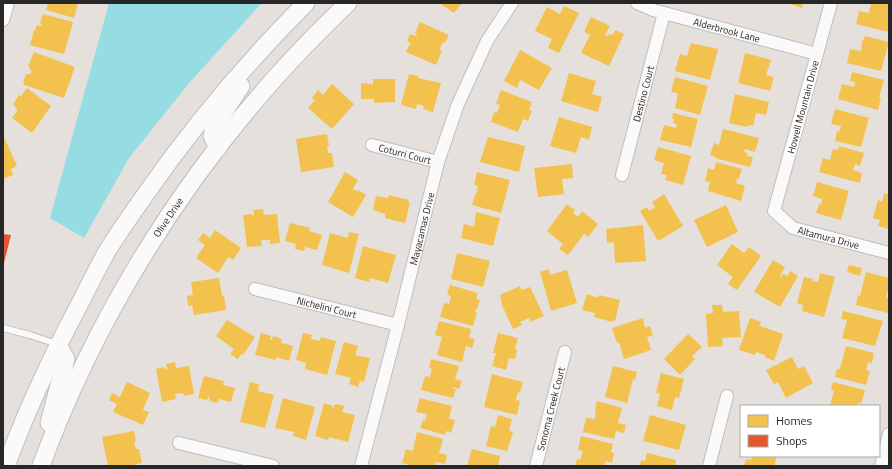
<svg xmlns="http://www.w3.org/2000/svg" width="892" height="469" font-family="'Titillium Web',sans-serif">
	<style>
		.water { fill: #95dde2 }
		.homes { fill: #f2c14e }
		.shops { fill: #e4572e }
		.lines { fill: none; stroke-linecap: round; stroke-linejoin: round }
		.lane-casing { stroke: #bfbdbe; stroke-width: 8 }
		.street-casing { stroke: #bfbdbe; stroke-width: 14 }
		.secondary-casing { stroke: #bfbdbe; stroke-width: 19 }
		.lane { stroke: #fbfafa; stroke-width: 6 }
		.street { stroke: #fbfafa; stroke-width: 12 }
		.secondary { stroke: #fbfafa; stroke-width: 17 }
		.labels { text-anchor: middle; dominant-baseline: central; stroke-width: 4; stroke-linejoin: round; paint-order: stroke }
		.street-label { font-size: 10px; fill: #272727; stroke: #fff }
	</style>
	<rect width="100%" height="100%" fill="#e6e0dc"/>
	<path class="water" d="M 109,3 L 262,3 L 190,82 L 129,158 L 84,238 L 50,218 Z"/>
	<path class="homes" d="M 48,3 L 78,3 L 74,18 L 46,10 Z
		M 439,3 L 462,3 L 454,13 Z
		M 787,3 L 803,3 L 802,8 Z
		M 871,3 L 889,4 L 889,32 L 856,24 L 859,11 L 869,13 Z
		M 564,6 L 579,13 L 559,53 L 548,48 L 552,39 L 535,31 L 547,7 L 560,14 Z
		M 43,14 L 73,22 L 64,54 L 30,45 L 34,30 L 35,30 L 37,25 L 41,26 L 42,24 L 40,23 Z
		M 591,17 L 610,26 L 605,35 L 608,36 L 609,34 L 613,35 L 615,30 L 624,34 L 609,66 L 581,53 L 590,35 L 584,32 Z
		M 420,22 L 449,35 L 445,43 L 443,42 L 439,50 L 442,51 L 436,65 L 406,52 L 410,44 L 412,44 L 407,41 L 410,34 L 416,36 L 417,34 L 415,33 Z
		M 865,36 L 889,42 L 881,71 L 847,63 L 850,49 L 861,51 L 862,41 L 863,41 Z
		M 691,43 L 718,49 L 710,80 L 675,71 L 680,54 L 687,56 Z
		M 520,50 L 552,68 L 539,90 L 520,80 L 517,88 L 504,81 Z
		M 34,52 L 75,67 L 64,98 L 24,85 L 24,83 L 23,83 L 26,74 L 30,74 L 32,70 L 29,69 L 30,67 L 28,66 Z
		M 745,53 L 771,60 L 766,75 L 774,77 L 770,91 L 738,83 Z
		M 852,72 L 884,80 L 879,98 L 881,98 L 878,110 L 838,99 L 842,84 L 854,87 L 855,82 L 850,81 Z
		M 569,73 L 596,81 L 592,94 L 602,97 L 598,112 L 561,101 Z
		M 409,74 L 418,76 L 418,78 L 441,83 L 433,112 L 423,109 L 424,106 L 417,104 L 416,109 L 401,105 Z
		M 675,77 L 708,86 L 700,115 L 675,108 L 678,93 L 671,92 Z
		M 373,79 L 395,79 L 395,102 L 374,103 L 374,99 L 361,99 L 361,83 L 373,84 Z
		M 332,84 L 354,104 L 332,129 L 308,108 L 314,101 L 317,102 L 312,98 L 318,90 L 323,95 Z
		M 27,88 L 51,106 L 32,133 L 12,118 L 18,110 L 15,108 L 16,107 L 13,104 L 19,95 L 21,96 Z
		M 501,90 L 532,102 L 529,110 L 532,111 L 528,121 L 523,119 L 518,132 L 491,122 L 494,112 L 497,113 L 500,105 L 496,104 Z
		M 735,94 L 769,102 L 766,115 L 756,113 L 753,126 L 748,125 L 747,127 L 729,123 Z
		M 835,109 L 869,118 L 861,147 L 835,141 L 837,131 L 839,132 L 841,126 L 831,124 Z
		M 673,113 L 698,119 L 691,147 L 660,140 L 664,125 L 676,128 L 677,125 L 673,123 L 674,119 L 672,119 Z
		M 559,117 L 592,127 L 589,140 L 581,137 L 576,153 L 550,146 Z
		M 723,129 L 759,138 L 755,152 L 745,149 L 744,152 L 748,153 L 747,156 L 753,157 L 750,167 L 715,158 L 716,157 L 710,155 L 714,143 L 719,145 Z
		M 327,134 L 329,146 L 327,146 L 328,153 L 332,153 L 334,167 L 301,172 L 296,139 Z
		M 3,135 L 17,166 L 11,169 L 13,175 L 3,179 Z
		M 488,137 L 525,146 L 519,172 L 480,162 Z
		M 839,146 L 864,153 L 860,166 L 855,164 L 853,170 L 862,173 L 860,183 L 819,172 L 823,158 L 830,160 L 833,149 L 838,150 Z
		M 658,147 L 691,156 L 683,185 L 665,180 L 667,175 L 661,174 L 664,163 L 654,160 Z
		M 716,162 L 742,169 L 739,179 L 737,178 L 736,183 L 745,186 L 741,201 L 708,191 L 710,182 L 705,181 L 708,168 L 714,170 Z
		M 572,164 L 573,178 L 562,179 L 564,194 L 538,197 L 534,168 Z
		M 345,172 L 358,180 L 353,189 L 357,191 L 358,190 L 366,195 L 353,217 L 328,202 Z
		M 477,172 L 510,180 L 501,213 L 472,205 L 475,194 L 476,195 L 478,186 L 474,185 Z
		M 817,182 L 849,191 L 841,220 L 816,213 L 819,204 L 821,205 L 822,199 L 813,196 Z
		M 884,193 L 889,194 L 889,229 L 878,226 L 880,220 L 873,218 L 878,200 L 882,202 Z
		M 664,194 L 683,226 L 658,241 L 640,211 L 647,207 L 649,211 L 655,207 L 652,202 Z
		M 389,195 L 409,200 L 408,203 L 410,203 L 405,223 L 385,218 L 385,214 L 373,210 L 376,196 L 388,198 Z
		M 567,204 L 575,210 L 573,213 L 578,217 L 582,211 L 598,224 L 588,237 L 584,234 L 568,255 L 559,249 L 563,244 L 547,231 Z
		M 726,205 L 738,232 L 707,247 L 694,220 Z
		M 263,209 L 264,215 L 277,214 L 280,243 L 270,244 L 270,240 L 261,240 L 262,246 L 247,247 L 243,215 L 252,214 L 252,216 L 254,215 L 253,210 Z
		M 476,212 L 500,218 L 493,246 L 461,238 L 464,224 L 474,227 Z
		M 290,223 L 310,228 L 309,231 L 322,235 L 317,250 L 305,247 L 304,251 L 295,249 L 296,244 L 285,241 Z
		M 643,225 L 646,261 L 615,263 L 614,242 L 607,243 L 606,229 Z
		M 215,230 L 241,248 L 233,260 L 228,257 L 218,273 L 196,258 L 205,245 L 198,240 L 203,233 L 210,238 Z
		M 349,232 L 359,234 L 349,273 L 322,265 L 330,233 L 348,238 Z
		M 732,244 L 744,253 L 749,247 L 761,256 L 737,290 L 728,284 L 733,277 L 717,265 Z
		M 363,246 L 396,255 L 388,283 L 370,278 L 369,282 L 355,278 Z
		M 457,253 L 490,261 L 483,287 L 451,279 Z
		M 773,260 L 785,267 L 780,276 L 781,277 L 783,274 L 788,276 L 790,271 L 798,276 L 780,307 L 754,292 Z
		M 849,265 L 862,268 L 860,276 L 847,272 Z
		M 549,269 L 550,275 L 567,270 L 577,303 L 551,311 L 540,272 Z
		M 866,272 L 889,278 L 889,288 L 886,297 L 889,298 L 888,313 L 856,305 L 858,295 L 860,296 Z
		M 820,273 L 835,277 L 824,317 L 802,311 L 803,305 L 797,303 L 804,277 L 813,279 L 812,281 L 818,282 Z
		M 219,278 L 222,296 L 224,296 L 226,310 L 194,315 L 192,306 L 194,305 L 188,306 L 187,296 L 193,295 L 191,282 Z
		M 450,285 L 478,293 L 476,299 L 480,300 L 477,309 L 476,309 L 475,312 L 477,313 L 473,326 L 440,317 L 444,303 L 449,304 L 451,296 L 447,294 Z
		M 520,286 L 522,290 L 530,287 L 544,316 L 530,322 L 529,318 L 520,322 L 522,325 L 513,329 L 501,303 L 502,302 L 500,295 Z
		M 587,294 L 598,298 L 599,295 L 620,300 L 615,321 L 613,320 L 612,322 L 594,317 L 595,313 L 582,310 Z
		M 712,305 L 722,305 L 723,312 L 739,311 L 741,337 L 722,338 L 723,346 L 708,347 L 706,314 L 713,313 Z
		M 843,311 L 883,321 L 875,346 L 842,338 L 847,320 L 841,319 Z
		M 643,318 L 645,328 L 650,326 L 653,335 L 647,337 L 651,350 L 624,359 L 619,342 L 617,343 L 612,328 Z
		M 750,318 L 761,322 L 760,326 L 783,334 L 774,361 L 765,357 L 765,355 L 756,352 L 755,355 L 739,350 Z
		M 227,320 L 255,337 L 243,355 L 241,354 L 238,359 L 230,354 L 234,349 L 216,336 Z
		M 439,321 L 471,329 L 469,338 L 475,339 L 472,348 L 466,346 L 462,362 L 437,355 L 442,337 L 435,335 Z
		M 261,333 L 271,336 L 270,340 L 272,340 L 273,336 L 282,339 L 281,343 L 293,346 L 289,361 L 276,357 L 276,360 L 255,355 Z
		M 303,333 L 312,335 L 311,339 L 320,341 L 321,337 L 336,341 L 327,375 L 305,369 L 306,363 L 296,360 Z
		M 498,333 L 518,338 L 515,349 L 517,350 L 515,359 L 509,358 L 506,370 L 492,366 L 496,353 L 493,353 Z
		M 688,334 L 702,347 L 692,356 L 695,359 L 680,375 L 664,359 Z
		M 344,342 L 358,346 L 355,355 L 370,358 L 364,382 L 360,381 L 358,387 L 349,384 L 351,378 L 335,374 Z
		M 846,346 L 874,353 L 872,363 L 868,362 L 866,370 L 870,371 L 866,385 L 835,377 L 837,369 L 840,369 Z
		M 792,357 L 798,369 L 804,366 L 813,383 L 786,398 L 778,382 L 774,384 L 766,370 Z
		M 431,359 L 459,366 L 455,379 L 462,381 L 459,389 L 453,387 L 453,389 L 456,389 L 453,398 L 421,390 L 425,376 L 430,377 L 432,369 L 429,368 Z
		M 175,362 L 176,368 L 189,366 L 194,394 L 184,396 L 183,393 L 175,394 L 176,399 L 162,402 L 156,369 L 164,367 L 165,369 L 167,369 L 166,364 Z
		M 613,366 L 637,372 L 635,380 L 633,379 L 627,403 L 605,397 Z
		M 661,373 L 684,379 L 679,398 L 675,397 L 672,410 L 657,406 L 660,394 L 656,393 Z
		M 492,374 L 523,382 L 520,393 L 518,392 L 516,400 L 520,401 L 517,415 L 484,407 Z
		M 204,376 L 224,381 L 223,385 L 235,388 L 231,402 L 219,399 L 218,403 L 209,401 L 210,397 L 208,397 L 207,400 L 198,398 Z
		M 127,382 L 150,393 L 143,410 L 149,412 L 143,425 L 113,412 L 117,404 L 109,400 L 112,393 L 120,397 Z
		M 250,382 L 259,384 L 258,391 L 274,395 L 265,428 L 240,422 Z
		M 833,382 L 865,390 L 861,404 L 858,403 L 857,406 L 830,406 L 834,391 L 831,390 Z
		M 283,398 L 315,407 L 306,440 L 293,436 L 294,432 L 275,428 Z
		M 420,398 L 452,406 L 449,419 L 455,420 L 451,433 L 446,431 L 445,435 L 420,428 L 423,420 L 425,421 L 427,414 L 416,412 Z
		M 597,401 L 622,408 L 618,423 L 626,425 L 624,433 L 616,431 L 614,439 L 583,432 L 586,418 L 595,419 L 596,414 L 595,414 L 596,411 L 595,410 Z
		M 324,403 L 333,406 L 332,409 L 333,409 L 335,404 L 344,406 L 342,412 L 355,415 L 348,442 L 329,437 L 328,440 L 315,436 Z
		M 498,415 L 512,419 L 509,431 L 513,432 L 507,451 L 486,446 L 491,426 L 495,427 Z
		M 650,415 L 686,425 L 679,450 L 643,441 Z
		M 134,431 L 136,441 L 134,442 L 136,449 L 139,449 L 142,463 L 128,466 L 108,466 L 102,437 Z
		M 417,432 L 443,439 L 439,453 L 447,455 L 445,464 L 436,462 L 435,466 L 414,466 L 402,463 L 406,449 L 413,451 Z
		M 581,436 L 613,444 L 611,452 L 614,453 L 612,463 L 606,461 L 604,466 L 575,466 L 577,459 L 580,460 L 583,451 L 578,450 Z
		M 472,449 L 500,456 L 498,466 L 467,466 Z
		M 647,453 L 676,460 L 675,466 L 640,466 L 641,460 L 645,461 Z
		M 752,456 L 777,456 L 774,466 L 744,466 L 746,459 L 751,460 Z"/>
	<path class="shops" d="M 3,234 L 11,235 L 4,263 L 3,263 Z"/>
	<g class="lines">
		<g class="lane-casing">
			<path id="lane" d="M 3,328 L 30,335 L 57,344"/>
		</g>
		<g class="street-casing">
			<g id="street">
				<path id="s1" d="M 637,3 L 653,10 L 817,54"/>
				<path id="s2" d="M 831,3 L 774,211 L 793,228 L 889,253"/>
				<path d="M 3,20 L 8,3"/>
				<path id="s3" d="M 372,145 L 438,162"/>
				<path id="s4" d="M 622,175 L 664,13"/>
				<path id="s5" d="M 255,289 L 398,325"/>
				<path d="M 179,443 L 273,466"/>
				<path id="s6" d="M 361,466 L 398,325 L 438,162 L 458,104 L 487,41 L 512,3"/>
				<path id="s7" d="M 536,466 L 565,352"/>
				<path d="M 709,466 L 727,396"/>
				<path d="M 881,466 L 889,434"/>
			</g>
		</g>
		<g class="secondary-casing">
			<g id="secondary">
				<path d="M 218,148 L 212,136 L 214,127 L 241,86"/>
				<path d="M 49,423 L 66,359 L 58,345"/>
				<path d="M 6,466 C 26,412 50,360 77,309 C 87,290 96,271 106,253 C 118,233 132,214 145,195 C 193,126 247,62 306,3"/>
				<path id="s8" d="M 41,466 C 93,324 175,190 276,77 C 299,51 323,27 348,3"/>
			</g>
		</g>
		<use href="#lane" class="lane"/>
		<use href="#street" class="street"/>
		<use href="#secondary" class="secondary"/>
	</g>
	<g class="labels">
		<g class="street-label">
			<text stroke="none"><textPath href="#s1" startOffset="94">Alderbrook Lane</textPath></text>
			<text stroke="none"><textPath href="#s4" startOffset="84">Destino Court</textPath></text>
			<text transform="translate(803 107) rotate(-75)">Howell Mountain Drive</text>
			<text stroke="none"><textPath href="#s3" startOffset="34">Coturri Court</textPath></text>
			<text stroke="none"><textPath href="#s8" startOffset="280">Olive Drive</textPath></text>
			<text stroke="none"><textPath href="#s6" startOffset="245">Mayacamas Drive</textPath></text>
			<text stroke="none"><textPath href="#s2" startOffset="278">Altamura Drive</textPath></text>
			<text stroke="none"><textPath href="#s5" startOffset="74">Nichelini Court</textPath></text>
			<text stroke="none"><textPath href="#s7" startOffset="59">Sonoma Creek Court</textPath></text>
		</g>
	</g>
	<rect width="892" height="469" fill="none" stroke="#272727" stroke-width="8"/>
	<rect x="740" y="405" width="140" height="52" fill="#ffffff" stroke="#a9a9a9"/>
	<rect x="748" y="415" width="20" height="12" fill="#f2c14e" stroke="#a9a9a9"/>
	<text x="776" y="425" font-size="12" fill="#272727">Homes</text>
	<rect x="748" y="435" width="20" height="12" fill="#e4572e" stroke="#a9a9a9"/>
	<text x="776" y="445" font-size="12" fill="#272727">Shops</text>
</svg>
